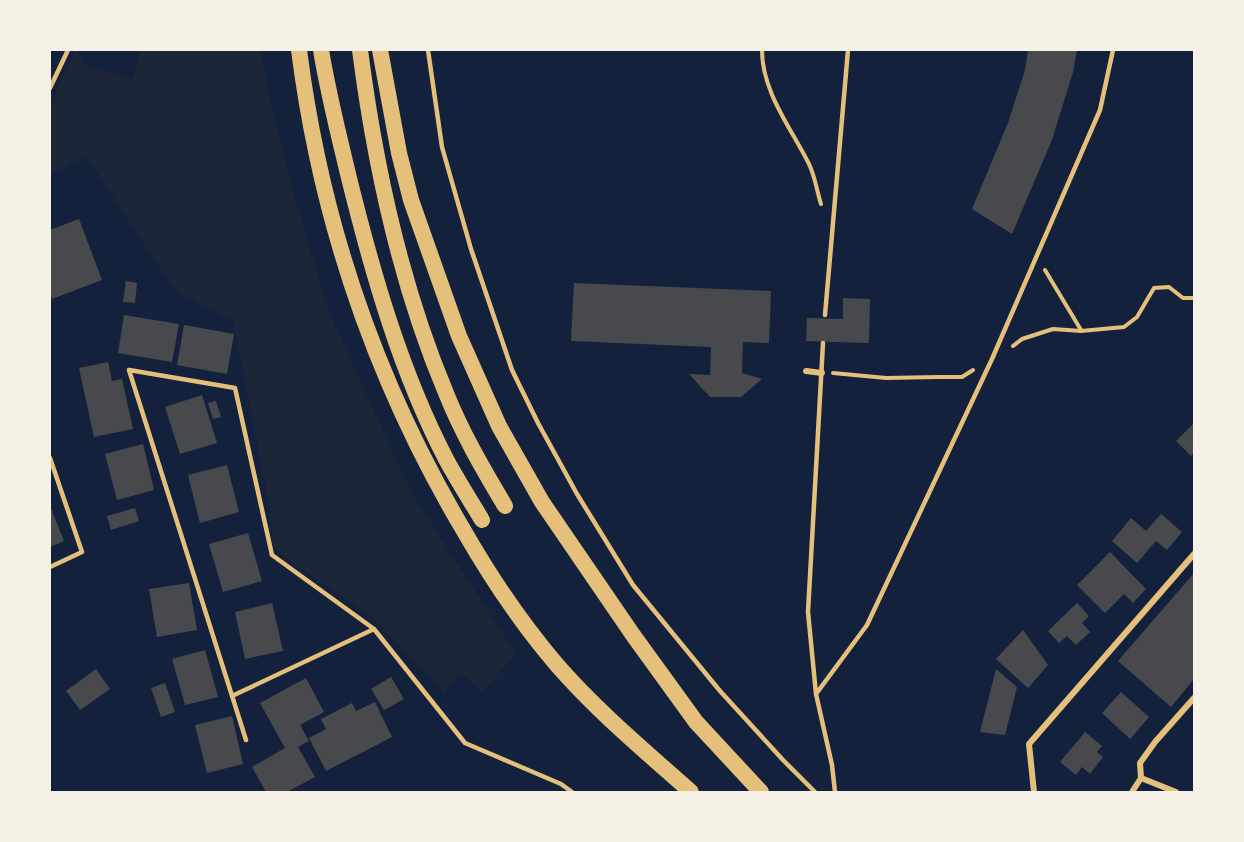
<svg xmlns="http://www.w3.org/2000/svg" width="1244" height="842" font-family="Montserrat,sans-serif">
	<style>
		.green { fill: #1d2539 }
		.building { fill: #48494c }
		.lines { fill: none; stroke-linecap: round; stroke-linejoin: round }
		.path { stroke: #e5c07b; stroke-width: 4 }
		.service { stroke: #e5c07b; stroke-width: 4.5 }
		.minor { stroke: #e5c07b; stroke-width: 6 }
		.trunk { stroke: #e5c07b; stroke-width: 16 }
	</style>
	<rect width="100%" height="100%" fill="#14213d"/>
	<path class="green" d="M 75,50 L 79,50 L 83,63 L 90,67 L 133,78 L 140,50 L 261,50 L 271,107 L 298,208 L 328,310 L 402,473 L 420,506 L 516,654 L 482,692 L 461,673 L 444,692 L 372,617 L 287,559 L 273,545 L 270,508 L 233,322 L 175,291 L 86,156 L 50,175 L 50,104 Z"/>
	<path class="building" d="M 1028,50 L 1077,50 L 1073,72 L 1052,140 L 1012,234 L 972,209 L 1008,123 L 1025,70 Z
		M 79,219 L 102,280 L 52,299 L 50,291 L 50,230 Z
		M 126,281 L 137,283 L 135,303 L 123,302 Z
		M 574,283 L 771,291 L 769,343 L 743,342 L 742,373 L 762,379 L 741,397 L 710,397 L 689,374 L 710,375 L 711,347 L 571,341 Z
		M 843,298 L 870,299 L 869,343 L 806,341 L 807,318 L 843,319 Z
		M 124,315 L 179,324 L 172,362 L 118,353 Z
		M 184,325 L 234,334 L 227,374 L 177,365 Z
		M 108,362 L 112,381 L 122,379 L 133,429 L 94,437 L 79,368 Z
		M 202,395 L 217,443 L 180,454 L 165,407 Z
		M 216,401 L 221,417 L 213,419 L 208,403 Z
		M 1194,423 L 1194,453 L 1191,456 L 1176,441 Z
		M 143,444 L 154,490 L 117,500 L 105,454 Z
		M 227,465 L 239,512 L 200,523 L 188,475 Z
		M 50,506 L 64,541 L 50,547 Z
		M 135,508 L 139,521 L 111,530 L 107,516 Z
		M 1161,514 L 1182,532 L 1167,550 L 1156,541 L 1137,563 L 1112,541 L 1131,518 L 1146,531 Z
		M 248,533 L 262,581 L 223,592 L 209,544 Z
		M 1110,552 L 1146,589 L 1133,603 L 1124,594 L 1105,613 L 1077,585 Z
		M 1194,573 L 1194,679 L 1171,707 L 1118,661 Z
		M 189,583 L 197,630 L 157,637 L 149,589 Z
		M 272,603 L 283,651 L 245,659 L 235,612 Z
		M 1077,603 L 1089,616 L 1082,623 L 1090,632 L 1076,645 L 1067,636 L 1059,643 L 1048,631 Z
		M 1023,630 L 1048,665 L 1028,688 L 996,659 Z
		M 205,650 L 218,697 L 185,705 L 172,659 Z
		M 96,669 L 110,689 L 80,710 L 66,691 Z
		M 996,669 L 1017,687 L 1005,735 L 980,732 Z
		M 391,677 L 404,699 L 384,710 L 371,689 Z
		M 306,678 L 324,712 L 300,725 L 309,741 L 298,747 L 315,777 L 287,792 L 266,792 L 252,767 L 285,748 L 260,703 Z
		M 165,683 L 175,712 L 161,717 L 151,688 Z
		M 1121,692 L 1149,717 L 1130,739 L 1102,713 Z
		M 375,702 L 392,737 L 326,771 L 309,738 L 326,729 L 321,719 L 352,703 L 356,711 Z
		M 232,716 L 243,764 L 207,773 L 195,725 Z
		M 1085,732 L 1102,746 L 1097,752 L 1103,757 L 1090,774 L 1082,767 L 1076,775 L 1060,762 Z"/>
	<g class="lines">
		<path class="path" d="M 762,50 C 762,92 791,128 809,164 C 815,176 817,192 821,204
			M 1045,270 L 1081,330
			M 1013,346 L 1022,339 L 1053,329 L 1081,331 L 1124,327 L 1137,317 L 1154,288 L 1169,287 L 1183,298 L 1194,298
			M 833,373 L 886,378 L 939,377 L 962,377 L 973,370"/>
		<path class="service" d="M 428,50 L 442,147 L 471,249 L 512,370 L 538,423 L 577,494 L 633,585 L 720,691 L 783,760 L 815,792
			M 50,88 L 68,50
			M 825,315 L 848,50
			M 823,343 L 808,612 L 816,694 L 832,765 L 835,792
			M 50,458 L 82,552 L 50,567
			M 816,694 L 867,625 L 992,359 L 1100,110 L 1113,50
			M 232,696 L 374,629
			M 246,740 L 129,370 L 235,388 L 272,555 L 374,629 L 465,743 L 561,784 L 572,792"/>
		<path class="minor" d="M 806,371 L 822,373
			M 1141,778 L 1140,763 L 1155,742 L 1194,698
			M 1034,792 L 1029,744 L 1194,554
			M 1132,792 L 1141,778 L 1176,792"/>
		<path class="trunk" d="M 299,50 C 321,222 375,381 464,531 C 491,578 521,623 557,665 C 597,711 645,751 691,792
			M 321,50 C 328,93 339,136 349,178 C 373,275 401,373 447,461 C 458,481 470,500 482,520
			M 360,50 C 375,166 400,284 446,393 C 462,433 483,469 505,506
			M 380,50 L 399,153 L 411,200 L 459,336 L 499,426 L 542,502 L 633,635 L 696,722 L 761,792"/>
	</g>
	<rect width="1244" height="842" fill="none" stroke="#f6f1e7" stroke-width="102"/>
</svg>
